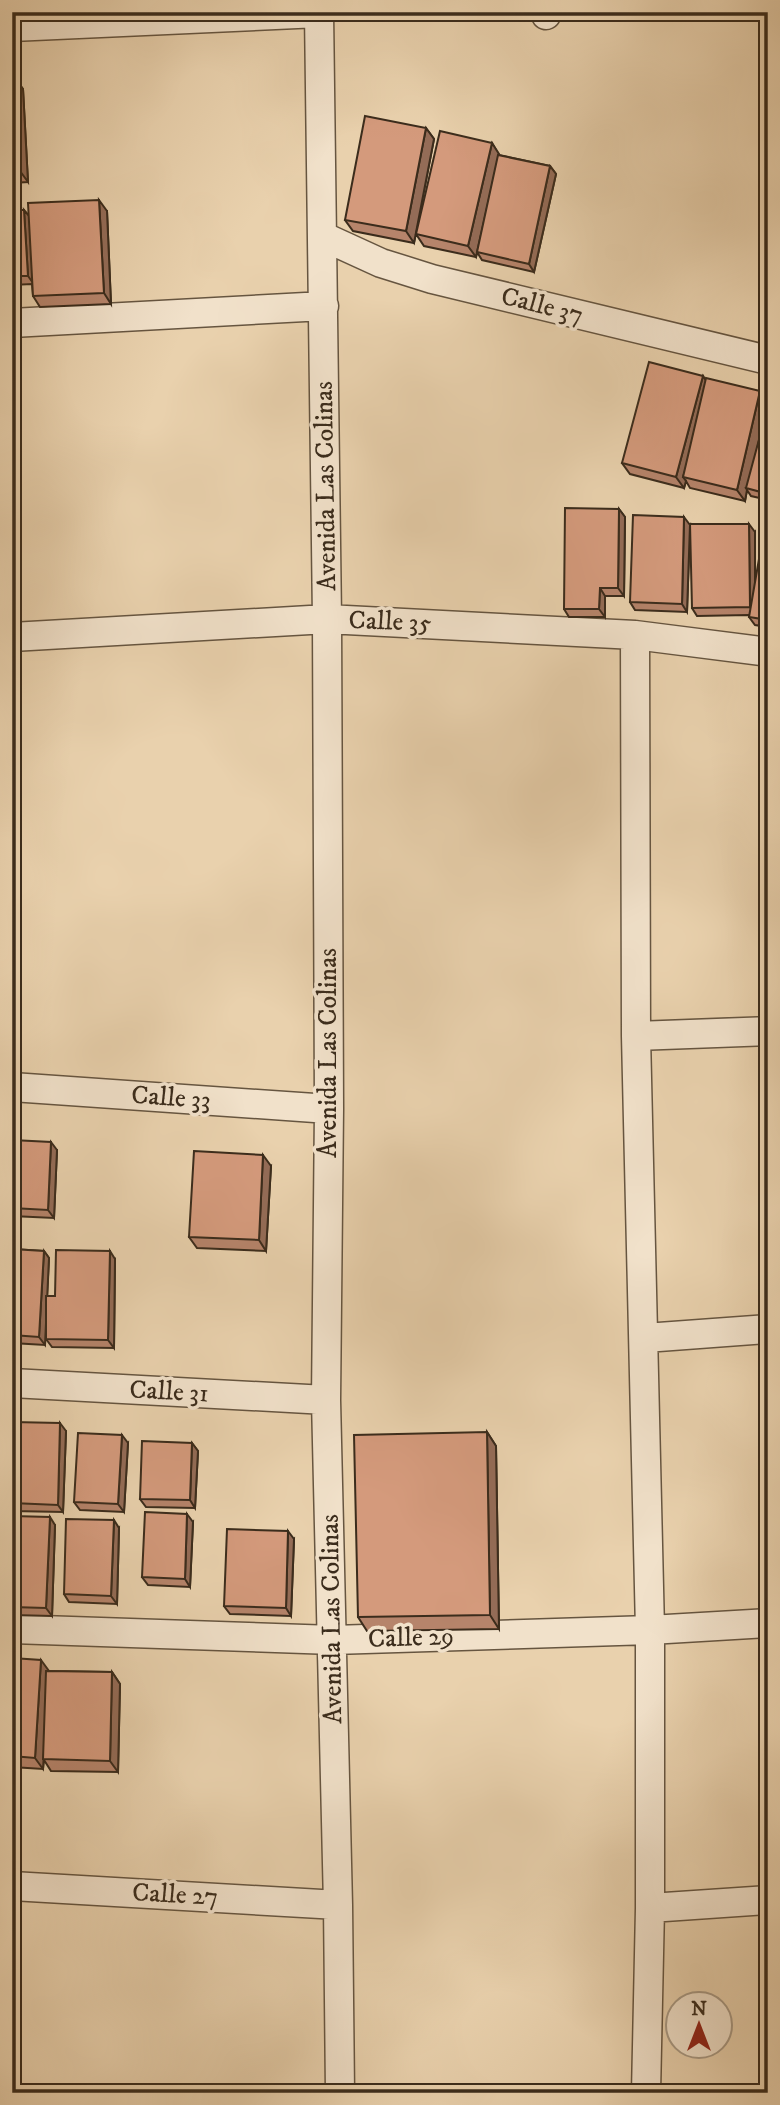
<svg xmlns="http://www.w3.org/2000/svg" width="780" height="2105" font-family="'IM FELL DW Pica',serif">
	<style>
		.lines { fill: none; stroke-linecap: round; stroke-linejoin: round }
		.minor-casing { stroke: #665540; stroke-width: 31 }
		.minor { stroke: #f1e1ca; stroke-width: 28 }
		.wall { fill: #b6846b; stroke: #3b2c1c; stroke-width: 2 }
		.shaded-wall { fill: #946c57; stroke: #3b2c1c; stroke-width: 2 }
		.building { fill: #d49a7c; stroke: #3b2c1c; stroke-width: 2 }
		.labels { text-anchor: middle; dominant-baseline: central; stroke-width: 7; stroke-linejoin: round; paint-order: stroke }
		.street-label { font-size: 26px; fill: #3b2c1c; stroke: #f1e1ca }
	</style>
	<rect width="100%" height="100%" fill="#e9d1ad"/>
	<filter id="stains"><feTurbulence type="fractalNoise" baseFrequency=".00286" numOctaves="4"/><feColorMatrix values="0 0 0 0 .2 0 0 0 0 .09 0 0 0 0 .02 0 0 0 .5 -.17"/></filter>
	<radialGradient id="worn" r=".72"><stop offset=".6" stop-color="#630" stop-opacity="0"/><stop offset="1" stop-color="#630" stop-opacity=".3"/></radialGradient>
	<g class="lines">
		<g class="minor-casing">
			<path id="minor" d="M 319,12 L 327,619 L 329,1109 L 326,1400 L 338,1905 L 340,2093
				M 546,15 L 547,12
				M 12,27 L 319,13
				M 322,236 L 381,263 L 432,279 L 768,360
				M 12,323 L 324,306
				M 635,635 L 636,1036 L 650,1630 L 650,1908 L 646,2093
				M 12,637 L 327,619 L 635,635 L 768,652
				M 636,1036 L 768,1031
				M 12,1087 L 329,1109
				M 645,1338 L 768,1329
				M 12,1383 L 326,1400
				M 12,1629 L 333,1640 L 650,1630 L 768,1623
				M 12,1886 L 338,1905
				M 650,1908 L 768,1900"/>
		</g>
		<use href="#minor" class="minor"/>
	</g>
	<path class="wall" d="M 12,78 L 15,78 L 23,89 L 28,182 L 12,183 Z
		M 426,128 L 434,139 L 414,243 L 353,231 L 345,220 Z
		M 492,143 L 499,155 L 550,166 L 556,174 L 534,272 L 482,260 L 477,252 L 476,257 L 424,246 L 416,234 Z
		M 12,210 L 29,216 L 107,211 L 111,304 L 40,307 L 33,296 L 32,284 L 12,285 Z
		M 703,376 L 705,380 L 762,426 L 768,406 L 768,500 L 751,496 L 747,490 L 745,501 L 690,488 L 686,481 L 684,488 L 630,474 L 622,463 Z
		M 619,509 L 625,517 L 624,596 L 605,596 L 605,617 L 569,617 L 564,609 Z
		M 690,525 L 687,612 L 635,610 L 630,602 Z
		M 768,528 L 768,627 L 755,625 L 749,617 L 749,615 L 697,616 L 692,608 L 755,532 L 755,581 L 763,559 Z
		M 12,1140 L 57,1150 L 54,1218 L 12,1216 Z
		M 271,1166 L 266,1251 L 197,1248 L 189,1237 Z
		M 12,1249 L 44,1251 L 49,1258 L 47,1296 L 55,1296 L 115,1259 L 114,1348 L 52,1347 L 46,1339 L 46,1319 L 45,1345 L 12,1343 Z
		M 12,1422 L 66,1431 L 63,1512 L 12,1511 Z
		M 487,1432 L 496,1446 L 499,1629 L 367,1631 L 358,1617 Z
		M 128,1443 L 124,1512 L 80,1510 L 74,1502 Z
		M 192,1443 L 198,1451 L 195,1508 L 146,1507 L 140,1499 Z
		M 12,1516 L 55,1525 L 52,1616 L 12,1615 Z
		M 193,1522 L 190,1587 L 148,1585 L 142,1577 Z
		M 119,1528 L 117,1604 L 69,1602 L 64,1594 Z
		M 294,1539 L 291,1616 L 230,1614 L 224,1606 Z
		M 12,1658 L 49,1671 L 112,1672 L 120,1684 L 118,1772 L 51,1771 L 44,1760 L 43,1769 L 12,1767 Z"/>
	<path class="shaded-wall" d="M 15,78 L 23,89 L 28,182 L 20,171 Z
		M 426,128 L 434,139 L 414,243 L 406,231 Z
		M 492,143 L 499,154 L 476,257 L 468,246 Z
		M 550,166 L 556,174 L 534,272 L 529,264 Z
		M 99,200 L 107,211 L 111,304 L 104,293 Z
		M 24,210 L 30,217 L 33,283 L 28,276 Z
		M 703,376 L 710,387 L 683,477 L 686,481 L 684,488 L 676,477 Z
		M 760,391 L 768,402 L 748,488 L 746,488 L 747,490 L 745,501 L 737,490 Z
		M 619,509 L 625,517 L 624,596 L 618,588 Z
		M 684,517 L 690,525 L 687,612 L 682,604 Z
		M 749,524 L 755,532 L 755,615 L 750,607 Z
		M 600,588 L 605,596 L 605,617 L 599,609 Z
		M 51,1142 L 57,1150 L 54,1218 L 48,1210 Z
		M 263,1155 L 271,1166 L 266,1251 L 259,1240 Z
		M 44,1251 L 49,1258 L 45,1345 L 39,1337 Z
		M 110,1251 L 115,1259 L 114,1348 L 108,1340 Z
		M 60,1423 L 66,1431 L 63,1512 L 58,1505 Z
		M 487,1432 L 496,1446 L 499,1629 L 490,1615 Z
		M 122,1435 L 128,1443 L 124,1512 L 118,1504 Z
		M 192,1443 L 198,1451 L 195,1508 L 190,1500 Z
		M 187,1514 L 193,1522 L 190,1587 L 185,1579 Z
		M 50,1517 L 55,1525 L 52,1616 L 46,1608 Z
		M 114,1520 L 119,1528 L 117,1604 L 111,1596 Z
		M 288,1531 L 294,1539 L 291,1616 L 286,1608 Z
		M 41,1660 L 49,1671 L 43,1769 L 35,1758 Z
		M 112,1672 L 120,1684 L 118,1772 L 110,1761 Z"/>
	<path class="building" d="M 12,78 L 15,78 L 20,171 L 12,172 Z
		M 365,116 L 426,128 L 406,231 L 345,220 Z
		M 440,131 L 492,143 L 468,246 L 416,234 Z
		M 498,155 L 550,166 L 529,264 L 477,252 Z
		M 99,200 L 104,293 L 33,296 L 28,203 Z
		M 12,210 L 24,210 L 28,276 L 12,276 Z
		M 649,362 L 703,376 L 676,477 L 622,463 Z
		M 706,378 L 760,391 L 737,490 L 683,477 Z
		M 768,406 L 768,494 L 746,488 Z
		M 565,508 L 619,509 L 618,588 L 600,588 L 599,609 L 564,609 Z
		M 633,515 L 684,517 L 682,604 L 630,602 Z
		M 690,524 L 749,524 L 750,607 L 692,608 Z
		M 767,528 L 768,528 L 768,620 L 749,617 L 759,559 L 763,559 Z
		M 12,1140 L 51,1142 L 48,1210 L 12,1208 Z
		M 194,1151 L 263,1155 L 259,1240 L 189,1237 Z
		M 12,1249 L 44,1251 L 39,1337 L 12,1335 Z
		M 56,1250 L 110,1251 L 108,1340 L 46,1339 L 46,1296 L 55,1296 Z
		M 12,1422 L 60,1423 L 58,1505 L 12,1503 Z
		M 487,1432 L 490,1615 L 358,1617 L 354,1435 Z
		M 78,1433 L 122,1435 L 118,1504 L 74,1502 Z
		M 142,1441 L 192,1443 L 190,1500 L 140,1499 Z
		M 145,1512 L 187,1514 L 185,1579 L 142,1577 Z
		M 12,1516 L 50,1517 L 46,1608 L 12,1607 Z
		M 66,1519 L 114,1520 L 111,1596 L 64,1594 Z
		M 227,1529 L 288,1531 L 286,1608 L 224,1606 Z
		M 12,1658 L 41,1660 L 35,1758 L 12,1756 Z
		M 46,1671 L 112,1672 L 110,1761 L 43,1759 Z"/>
	<g class="labels">
		<g class="street-label">
			<text transform="translate(542 306) rotate(14)">Calle 37</text>
			<text transform="translate(326 486) rotate(-91)">Avenida Las Colinas</text>
			<text transform="translate(390 622) rotate(2)">Calle 35</text>
			<text transform="translate(328 1053) rotate(-90)">Avenida Las Colinas</text>
			<text transform="translate(171 1098) rotate(4)">Calle 33</text>
			<text transform="translate(169 1392) rotate(3)">Calle 31</text>
			<text transform="translate(332 1619) rotate(-91)">Avenida Las Colinas</text>
			<text transform="translate(411 1638) rotate(-2)">Calle 29</text>
			<text transform="translate(175 1895) rotate(3)">Calle 27</text>
		</g>
	</g>
	<rect width="780" height="2105" fill="none" stroke="#e9d1ad" stroke-width="42"/>
	<rect x="14" y="14" width="752" height="2077" fill="none" stroke="#3b2c1c" stroke-width="3.5"/>
	<rect x="21" y="21" width="738" height="2063" fill="none" stroke="#3b2c1c" stroke-width="2"/>
	<g transform="translate(699 2025)"><circle r="33" fill="#f1e1ca" stroke="#a89984" stroke-width="2"/>
	<path d="M0-5L12 26L0 18L-12 26Z" fill="#8f2418"/>
	<text y="-10" font-size="19" font-weight="bold" text-anchor="middle" fill="#3b2c1c">N</text>
	</g>
	<rect width="100%" height="100%" filter="url(#stains)"/>
	<rect width="100%" height="100%" fill="url(#worn)"/>
</svg>
